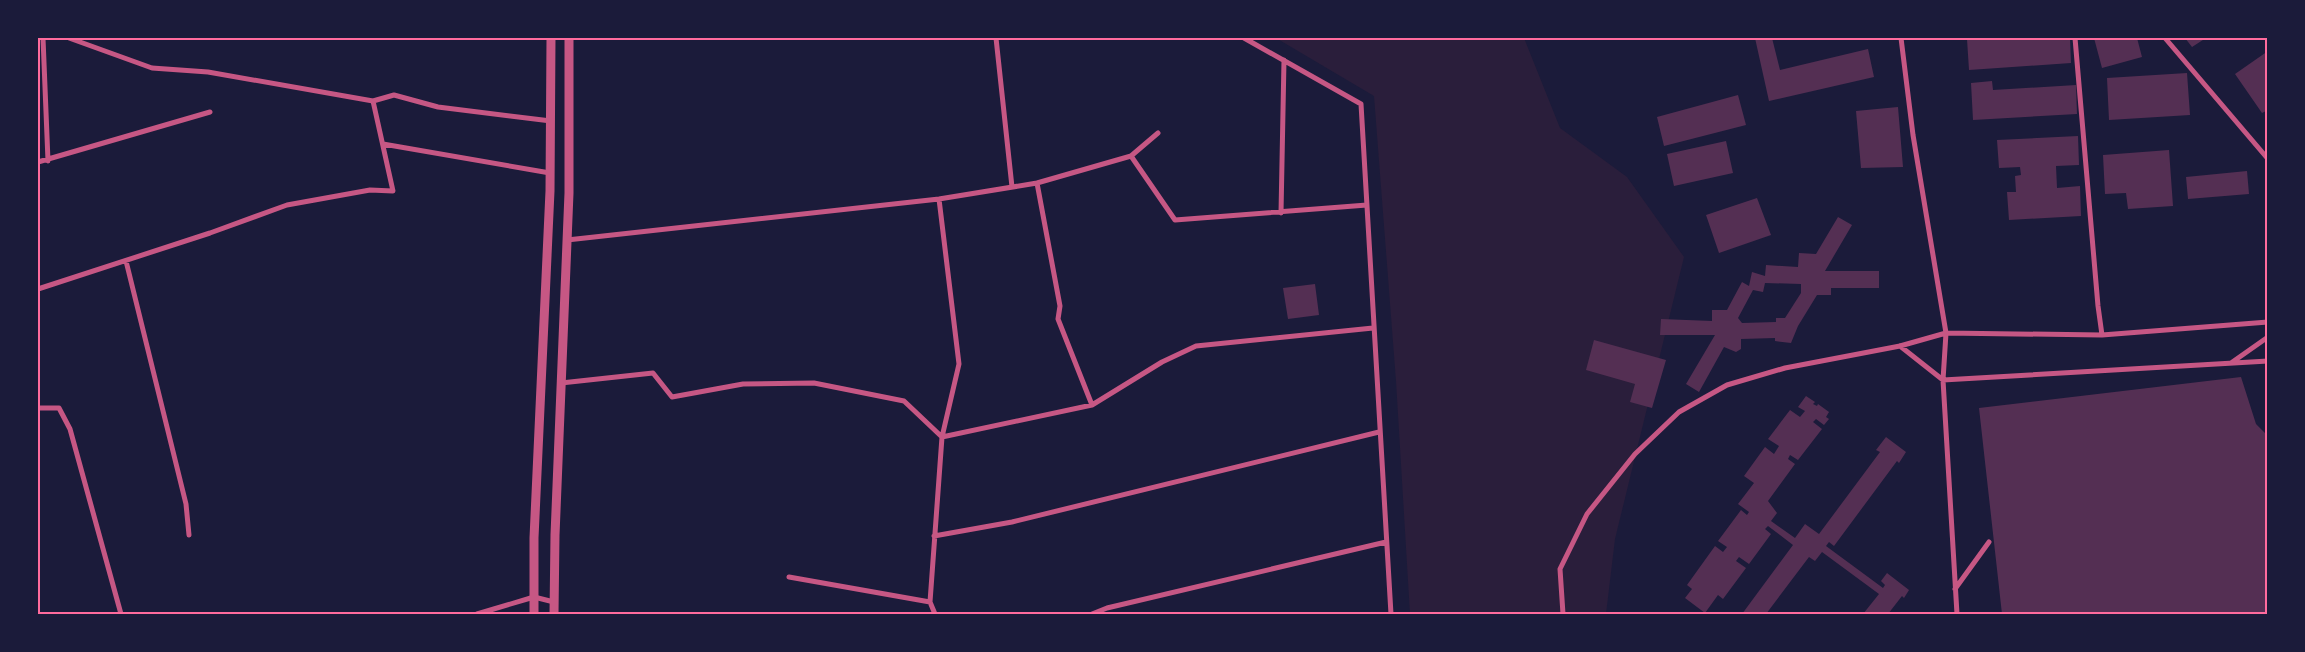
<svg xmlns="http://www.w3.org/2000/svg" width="2305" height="652" font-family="'Source Sans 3',sans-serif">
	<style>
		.green { fill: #2a1e3b }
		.building { fill: #542f53; fill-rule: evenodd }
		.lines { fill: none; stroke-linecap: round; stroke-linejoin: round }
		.minor { stroke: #c65784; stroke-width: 5 }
		.tertiary { stroke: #c65784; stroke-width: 9 }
		.neatline { fill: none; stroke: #ff6b9d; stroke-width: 2 }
	</style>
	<rect width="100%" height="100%" fill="#1b1b3a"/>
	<path class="green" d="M 1276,38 L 1524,38 L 1560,128 L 1627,177 L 1684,257 L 1615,539 L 1606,614 L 1410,614 L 1396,381 L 1374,96 Z"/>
	<path class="building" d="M 1755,38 L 1772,38 L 1780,70 L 1868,49 L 1874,77 L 1769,101 Z
		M 1989,38 L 2070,38 L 2071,63 L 1969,70 L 1967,39 Z
		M 2094,38 L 2137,38 L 2142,57 L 2102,68 Z
		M 2185,38 L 2206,38 L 2192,47 Z
		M 2268,51 L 2268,110 L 2262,113 L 2235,74 Z
		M 2187,73 L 2190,115 L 2109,120 L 2107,78 Z
		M 1992,81 L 1993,90 L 2076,85 L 2077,114 L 1973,120 L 1971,83 Z
		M 1738,95 L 1746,125 L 1664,146 L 1657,117 Z
		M 1898,107 L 1903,167 L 1861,168 L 1856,111 Z
		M 2078,136 L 2079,165 L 2056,166 L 2057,188 L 2080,186 L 2081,216 L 2009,220 L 2007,192 L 2016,192 L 2015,176 L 2021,175 L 2020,167 L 1999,168 L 1997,140 Z
		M 1726,141 L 1733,173 L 1674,186 L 1667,154 Z
		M 2169,150 L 2173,206 L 2128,209 L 2126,193 L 2105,194 L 2103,155 Z
		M 2247,171 L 2249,194 L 2188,199 L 2186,177 Z
		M 1757,198 L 1771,235 L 1719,253 L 1706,215 Z
		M 1838,217 L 1852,225 L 1825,271 L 1879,271 L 1879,288 L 1831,288 L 1831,295 L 1817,295 L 1798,326 L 1791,343 L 1775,341 L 1775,338 L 1741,339 L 1741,349 L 1736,352 L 1724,347 L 1699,392 L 1686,384 L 1715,335 L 1660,335 L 1661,319 L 1712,321 L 1712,310 L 1727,310 L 1742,282 L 1749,286 L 1752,272 L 1765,276 L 1766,265 L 1798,267 L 1799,253 L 1816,254 ZM 1765,283 L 1801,284 L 1801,293 L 1785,318 L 1776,318 L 1776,322 L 1742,323 L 1738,318 L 1753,290 L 1763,292 Z
		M 1315,284 L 1319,315 L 1288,319 L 1283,288 Z
		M 1594,340 L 1666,360 L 1652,408 L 1630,402 L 1635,384 L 1586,370 Z
		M 2241,377 L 2256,424 L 2268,436 L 2268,614 L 2002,614 L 1979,408 Z
		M 1806,396 L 1815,402 L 1813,404 L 1817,406 L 1818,404 L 1829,412 L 1826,417 L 1829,419 L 1824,425 L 1816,419 L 1813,422 L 1822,429 L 1798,460 L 1790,455 L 1788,459 L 1795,464 L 1768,501 L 1777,513 L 1771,521 L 1795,538 L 1805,524 L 1819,534 L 1880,452 L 1876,450 L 1886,437 L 1906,452 L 1899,463 L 1897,461 L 1834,546 L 1829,542 L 1826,546 L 1883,588 L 1885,585 L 1881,581 L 1887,573 L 1909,590 L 1904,598 L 1902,596 L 1888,614 L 1863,614 L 1879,594 L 1822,552 L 1815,561 L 1809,557 L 1766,614 L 1742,614 L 1793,545 L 1768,526 L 1765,529 L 1771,534 L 1749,564 L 1739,557 L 1736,561 L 1746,568 L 1723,599 L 1718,595 L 1705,613 L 1685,598 L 1692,589 L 1687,585 L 1715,546 L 1723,552 L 1727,547 L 1718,541 L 1741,510 L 1747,515 L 1749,512 L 1738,504 L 1754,483 L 1744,476 L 1765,447 L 1774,454 L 1779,446 L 1768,439 L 1790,410 L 1800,417 L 1805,411 L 1798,407 Z"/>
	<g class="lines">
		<path class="minor" d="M 43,38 L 48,161
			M 996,38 L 1012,187
			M 1244,38 L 1361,104 L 1391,614
			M 1901,38 L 1913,135 L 1946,333 L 1943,380 L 1957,614
			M 2075,38 L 2098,306 L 2102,335
			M 2165,38 L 2268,159
			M 373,101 L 394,95 L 438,107 L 551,121
			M 383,144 L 550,173
			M 1131,156 L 1175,220 L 1367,205
			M 38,162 L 210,112
			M 1037,183 L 1060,306 L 1058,319 L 1092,405
			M 1281,213 L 1284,60
			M 567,240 L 939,199 L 1037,183 L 1131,156 L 1158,133
			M 126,261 L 186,504 L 189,535
			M 38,289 L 210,233 L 287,205 L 370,190 L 393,191 L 373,101 L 208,72 L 152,68 L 69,38
			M 1900,346 L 1943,380 L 2268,361
			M 2231,363 L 2268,337
			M 561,383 L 653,373 L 672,397 L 743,384 L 814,383 L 904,401 L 942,437 L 1092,405 L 1162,362 L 1196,346 L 1373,328
			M 38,408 L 59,408 L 70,429 L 121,614
			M 934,536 L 1012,522 L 1379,432
			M 789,577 L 930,602 L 935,614
			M 1955,589 L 1989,542
			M 930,602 L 942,437 L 959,364 L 939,199
			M 477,614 L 534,597 L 554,602
			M 1092,614 L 1107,608 L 1386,542
			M 1563,614 L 1560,569 L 1587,514 L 1635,454 L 1679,412 L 1727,385 L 1785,368 L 1900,346 L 1946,333 L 2102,335 L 2268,322"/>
		<path class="tertiary" d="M 534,614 L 534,538 L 550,191 L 551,38
			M 554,614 L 555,535 L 569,193 L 569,38"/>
	</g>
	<rect width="2305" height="652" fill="none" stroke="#1b1b3a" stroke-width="78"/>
	<rect x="39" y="39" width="2227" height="574" class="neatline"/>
</svg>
